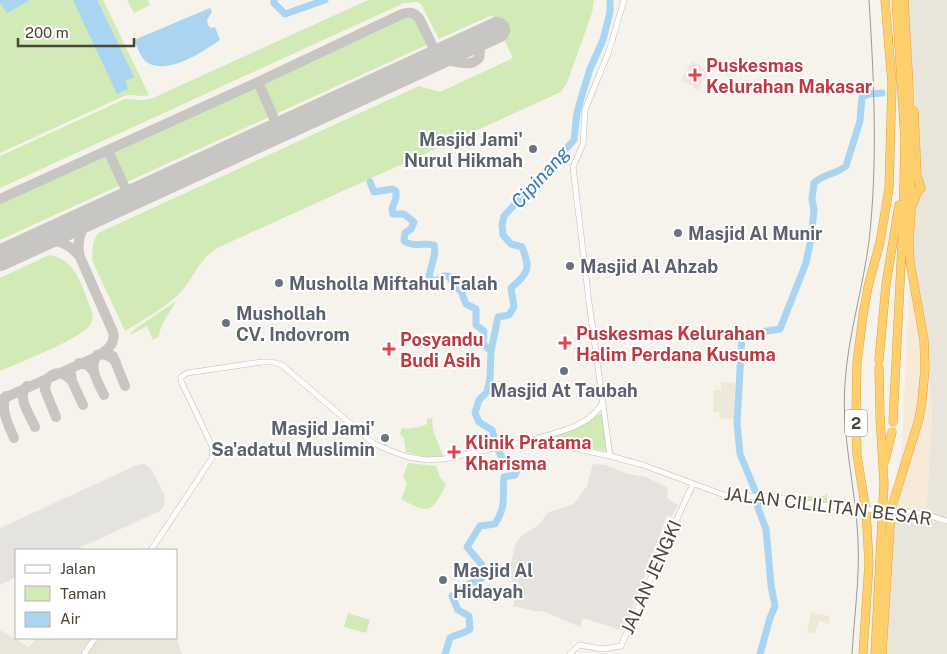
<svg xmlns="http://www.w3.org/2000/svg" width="947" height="654" font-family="'Public Sans',sans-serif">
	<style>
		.residential { fill: #eae5da }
		.commercial { fill: #f7ead8 }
		.industrial { fill: #e6e2dd }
		.education { fill: #efe8d6 }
		.medical { fill: #f6e3e0 }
		.green { fill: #d2eab5 }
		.parking { fill: #e5e3e0 }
		.water { fill: #a9d4f2 }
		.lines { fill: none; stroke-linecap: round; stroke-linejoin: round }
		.river { stroke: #a9d4f2; stroke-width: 7 }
		.taxiway { stroke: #c8c6c3; stroke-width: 10 }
		.runway { stroke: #c8c6c3; stroke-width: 26 }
		.minor-casing { stroke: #c2bbae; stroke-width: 6 }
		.highway-casing { stroke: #e0a43c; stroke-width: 9 }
		.minor { stroke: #fff; stroke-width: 5 }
		.highway { stroke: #ffcf6e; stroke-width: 8 }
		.tram { stroke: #9a9a9a; stroke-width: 1 }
		.minor-bridge-casing { stroke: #c2bbae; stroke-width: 6; stroke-linecap: butt }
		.minor-bridge { stroke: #fff; stroke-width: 5 }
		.health-dot { fill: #e0444e; stroke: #fff; stroke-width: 2 }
		.worship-dot { fill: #6b7280; stroke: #fff; stroke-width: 2 }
		.labels { text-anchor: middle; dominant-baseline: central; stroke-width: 4; stroke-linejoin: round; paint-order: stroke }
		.shield { fill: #fff; stroke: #817c74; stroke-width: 1 }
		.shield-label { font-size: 16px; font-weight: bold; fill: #4b4439 }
		.health-label { font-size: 18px; font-weight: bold; fill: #be3a42; stroke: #fff; text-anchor: start }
		.worship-label { font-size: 18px; font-weight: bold; fill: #5b616d; stroke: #fff; text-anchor: start }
		.street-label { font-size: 18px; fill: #4b4439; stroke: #fff }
		.water-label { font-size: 19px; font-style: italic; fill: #2e7ab2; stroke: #fff }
	</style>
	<rect width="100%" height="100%" fill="#f6f3ec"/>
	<path class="residential" d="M 907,0 L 947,0 L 947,654 L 884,654 L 891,518 L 926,519 L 932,414 L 928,362 L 911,256 L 918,148 Z
		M 0,630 L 29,647 L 36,638 L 176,637 L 182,654 L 0,654 Z"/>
	<path class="commercial" d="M 911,256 L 928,362 L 932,414 L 926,519 L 891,518 L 902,444 Z"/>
	<path class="industrial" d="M 593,464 L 606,465 L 625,473 L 646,477 L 665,486 L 668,488 L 667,498 L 678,505 L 671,517 L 667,515 L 624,631 L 583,618 L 580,627 L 543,611 L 534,611 L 513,606 L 519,587 L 516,583 L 512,583 L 511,565 L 515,545 L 520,537 L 540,524 L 547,513 L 574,504 L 587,486 Z"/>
	<path class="education" d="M 721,382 L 735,383 L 734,419 L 719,418 L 720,412 L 713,412 L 714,390 L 721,390 Z
		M 811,612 L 829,616 L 829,624 L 819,621 L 815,634 L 807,632 Z"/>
	<path class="medical" d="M 692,61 L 709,71 L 698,90 L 681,80 Z"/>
	<path class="green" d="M 0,0 L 103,0 L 149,95 C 140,98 132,93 124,96 L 0,153 Z
		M 127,0 L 148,0 L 150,5 L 134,13 Z
		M 368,0 L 594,0 L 592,13 L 567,83 L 561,92 L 217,248 C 200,258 193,279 180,293 C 165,308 143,320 125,331 L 92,260 L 93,243 L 98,233 L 419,86 L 440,92 L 513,58 L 492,15 L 439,39 L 421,4 L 416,2 L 404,3 L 0,188 L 0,156 L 125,99 L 144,100 L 153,98 Z
		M 409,12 C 421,15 426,32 431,43 L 0,240 L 0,199 L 121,145 L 402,14 Z
		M 49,255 C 77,259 82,288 92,311 C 93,316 93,321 90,325 C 81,339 18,363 0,371 L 0,278 Z
		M 176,301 C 171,312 160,323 159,336 L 153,340 L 147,326 L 130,335 L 132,331 Z
		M 602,413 L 604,415 L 606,451 L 542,440 L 542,438 C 555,434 569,432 581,426 C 589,423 593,415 602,413 Z
		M 432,418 L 433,430 L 443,456 L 426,457 L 406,452 L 404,438 L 400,434 L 402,428 C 410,430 420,427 427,424 L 427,419 Z
		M 408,463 L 436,466 L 440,477 L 446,485 C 431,514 430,514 401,499 L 407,484 L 403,477 Z
		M 827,493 L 827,503 L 790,499 L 796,496 L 824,496 Z
		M 348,613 L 370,620 L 366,633 L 344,627 Z"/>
	<path class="parking" d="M 144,464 L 151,469 L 165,496 L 164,506 L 160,511 L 75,550 L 16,550 L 16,577 L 0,585 L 0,528 L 137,465 Z"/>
	<path class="water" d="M 0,0 L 30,0 L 7,13 L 0,3 Z
		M 73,0 L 97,0 L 134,77 L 125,81 L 128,89 L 117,94 Z
		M 210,8 L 212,12 L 207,20 L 208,25 L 211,28 L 215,27 L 220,40 C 204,51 169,75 148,63 C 140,58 138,48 134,40 Z"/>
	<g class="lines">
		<path class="river" d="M 274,0 L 274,3 L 285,14 L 325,0
			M 370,182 L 374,192 L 392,189 L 396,191 L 396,198 L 392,209 L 393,214 L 404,214 L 414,222 L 411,229 L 405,233 L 404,241 C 414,248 424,242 434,245 C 437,255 430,267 429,277 L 435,282 L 444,276 L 449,276 L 454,286 L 461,291 L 466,304 L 476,309 L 476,325 L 484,331 L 483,344 L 491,351
			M 445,654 L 450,638 C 456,634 464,634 470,629 L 469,616 L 458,610 L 452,596 L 467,585 L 482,578 L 482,565 L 467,547 L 480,526 L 495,524 C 507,505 502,498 504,477 L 515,475 L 518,469 C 515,465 512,466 508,463 C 498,457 495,440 492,430 L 479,422 L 475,413 L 479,400 L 487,392 L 490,378 L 491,351 L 498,317 L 509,315 L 514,307 L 511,288 C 530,272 530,268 522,247 L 511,244 L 503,235 L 502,225 L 504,216 L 574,140 L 577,113 L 582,95 L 590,69 L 603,40 L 610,12 L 610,0
			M 760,654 L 770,618 L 775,606 L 771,585 L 766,529 L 758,508 L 757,495 L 740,454 L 737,423 L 742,335 L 780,329 L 806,263 L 811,239 L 814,210 L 812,199 L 814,183 C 823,174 837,174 846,166 L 860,121 L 862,97 L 869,94 L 882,93"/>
		<path class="taxiway" d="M 423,64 C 431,62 439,60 448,61 C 460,61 470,68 479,58 C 482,47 476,34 463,39 C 457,41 452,48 448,53
			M 258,82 L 279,130
			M 108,151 L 130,198
			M 0,199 L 258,82 L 402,14 C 410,12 413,12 419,18 L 438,57
			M 36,241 C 54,238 68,242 80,257 C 75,237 83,224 99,212
			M 113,356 L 125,386
			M 79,363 L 88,365 L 94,372
			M 71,374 L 72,381 L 83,405
			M 27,386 C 16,397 30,415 35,427
			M 104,395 C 98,382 88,368 97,355 C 105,352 111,357 116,362
			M 6,396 C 0,408 8,425 14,438
			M 0,400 L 96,357 C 106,351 116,345 113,332 L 80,257
			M 56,417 L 45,390 L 47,379 C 55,370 64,372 72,381"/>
		<path class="runway" d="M 0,258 L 497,30"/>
		<g class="minor-casing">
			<path id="minor" d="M 531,440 C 557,432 589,428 603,402
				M 610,456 L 589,302 L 573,167 L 583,144 L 585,110 L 609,51 L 624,0
				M 902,511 L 921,513 L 947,521
				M 151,550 L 212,458 L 213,451 L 211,444 L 181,381 L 181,377 L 187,373 L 262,362 L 272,362 L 282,365 L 373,443 L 391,451 L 408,457 L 427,460 L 444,459 L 528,441 L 555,444 L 610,456 L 643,465 L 724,495 L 741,497 L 760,496 L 782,498 L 808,503 L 851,509
				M 84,654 L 95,638
				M 570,654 L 579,645 L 603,649 L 621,646 L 656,566 L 668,529 L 677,519 L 693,484"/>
		</g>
		<g class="highway-casing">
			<path id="highway" d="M 913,204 L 917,193 L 921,188 L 917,176 L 914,111
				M 879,360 L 886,284 L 899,205
				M 893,422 L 903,224 L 905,141 L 896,0
				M 885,461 L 892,432
				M 863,654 L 869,563 L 866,511 L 857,455 L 856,410 L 857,363 L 863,315 L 868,287 L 880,242 L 889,189 L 892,83 L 885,0
				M 875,654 L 884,483 L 880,416 L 879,367
				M 882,654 L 890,526 L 893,503 L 919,419 L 922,401 L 925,368 L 924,340 L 910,262 L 909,240 L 911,214 L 909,88 L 904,0"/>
		</g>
		<use href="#minor" class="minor"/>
		<use href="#highway" class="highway"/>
		<path class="tram" d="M 852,654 C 854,618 860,576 858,541 C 856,488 841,436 845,383 C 848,335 863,289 869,241 C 878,162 874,80 869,0"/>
		<g class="minor-bridge-casing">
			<path id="minor-bridge" d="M 851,509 L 902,511"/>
		</g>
		<use href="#minor-bridge" class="minor-bridge"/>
	</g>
	<g class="health-dot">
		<path d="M692.5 67.5h5v5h5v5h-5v5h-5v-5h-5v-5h5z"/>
		<path d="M562.5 335.5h5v5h5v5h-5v5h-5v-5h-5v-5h5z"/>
		<path d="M386.5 341.5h5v5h5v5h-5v5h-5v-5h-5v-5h5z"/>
		<path d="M451.5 444.5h5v5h5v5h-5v5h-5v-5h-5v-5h5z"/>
	</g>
	<g class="worship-dot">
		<circle cx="533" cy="149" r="5"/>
		<circle cx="678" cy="233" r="5"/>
		<circle cx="570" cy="266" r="5"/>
		<circle cx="279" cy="283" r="5"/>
		<circle cx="226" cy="323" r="5"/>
		<circle cx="564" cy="371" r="5"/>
		<circle cx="385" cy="438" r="5"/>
		<circle cx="443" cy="580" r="5"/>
	</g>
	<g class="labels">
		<rect class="shield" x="845" y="409.5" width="22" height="27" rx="4"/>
		<g class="shield-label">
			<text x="856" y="423">2</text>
		</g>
		<g class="health-label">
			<text x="706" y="65">Puskesmas<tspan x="706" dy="21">Kelurahan Makasar</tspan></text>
			<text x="576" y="333">Puskesmas Kelurahan<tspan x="576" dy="21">Halim Perdana Kusuma</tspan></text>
			<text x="400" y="339">Posyandu<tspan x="400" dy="21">Budi Asih</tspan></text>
			<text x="465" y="442">Klinik Pratama<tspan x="465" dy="21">Kharisma</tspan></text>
		</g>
		<g class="worship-label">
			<text x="523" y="139" text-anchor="end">Masjid Jami'<tspan x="523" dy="21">Nurul Hikmah</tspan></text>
			<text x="688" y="233">Masjid Al Munir</text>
			<text x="580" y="266">Masjid Al Ahzab</text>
			<text x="289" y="283">Musholla Miftahul Falah</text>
			<text x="236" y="313">Mushollah<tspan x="236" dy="21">CV. Indovrom</tspan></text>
			<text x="564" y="390" text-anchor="middle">Masjid At Taubah</text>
			<text x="375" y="428" text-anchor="end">Masjid Jami'<tspan x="375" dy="21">Sa'adatul Muslimin</tspan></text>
			<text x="453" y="570">Masjid Al<tspan x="453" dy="21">Hidayah</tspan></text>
		</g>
		<g class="street-label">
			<text transform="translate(828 506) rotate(7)">JALAN CILILITAN BESAR</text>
			<text transform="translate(651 577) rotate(-66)">JALAN JENGKI</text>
		</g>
		<g class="water-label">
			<text transform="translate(540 177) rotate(-48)">Cipinang</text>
		</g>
	</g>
	<rect x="15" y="549" width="162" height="90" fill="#ffffff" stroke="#b7b4b0"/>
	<rect x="25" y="565" width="25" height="8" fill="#ffffff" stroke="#b7b4b0"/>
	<text x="60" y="574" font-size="15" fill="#4b4439">Jalan</text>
	<rect x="25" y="586" width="25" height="15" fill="#d2eab5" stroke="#b7b4b0"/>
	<text x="60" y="599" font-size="15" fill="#4b4439">Taman</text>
	<rect x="25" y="612" width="25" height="15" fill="#a9d4f2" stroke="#b7b4b0"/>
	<text x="60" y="624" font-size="15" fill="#4b4439">Air</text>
	<path d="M18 38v8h116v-8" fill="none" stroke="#4b4439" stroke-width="2.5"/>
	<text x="25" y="38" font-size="15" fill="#4b4439" stroke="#ffffff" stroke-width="4" paint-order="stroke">200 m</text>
</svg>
